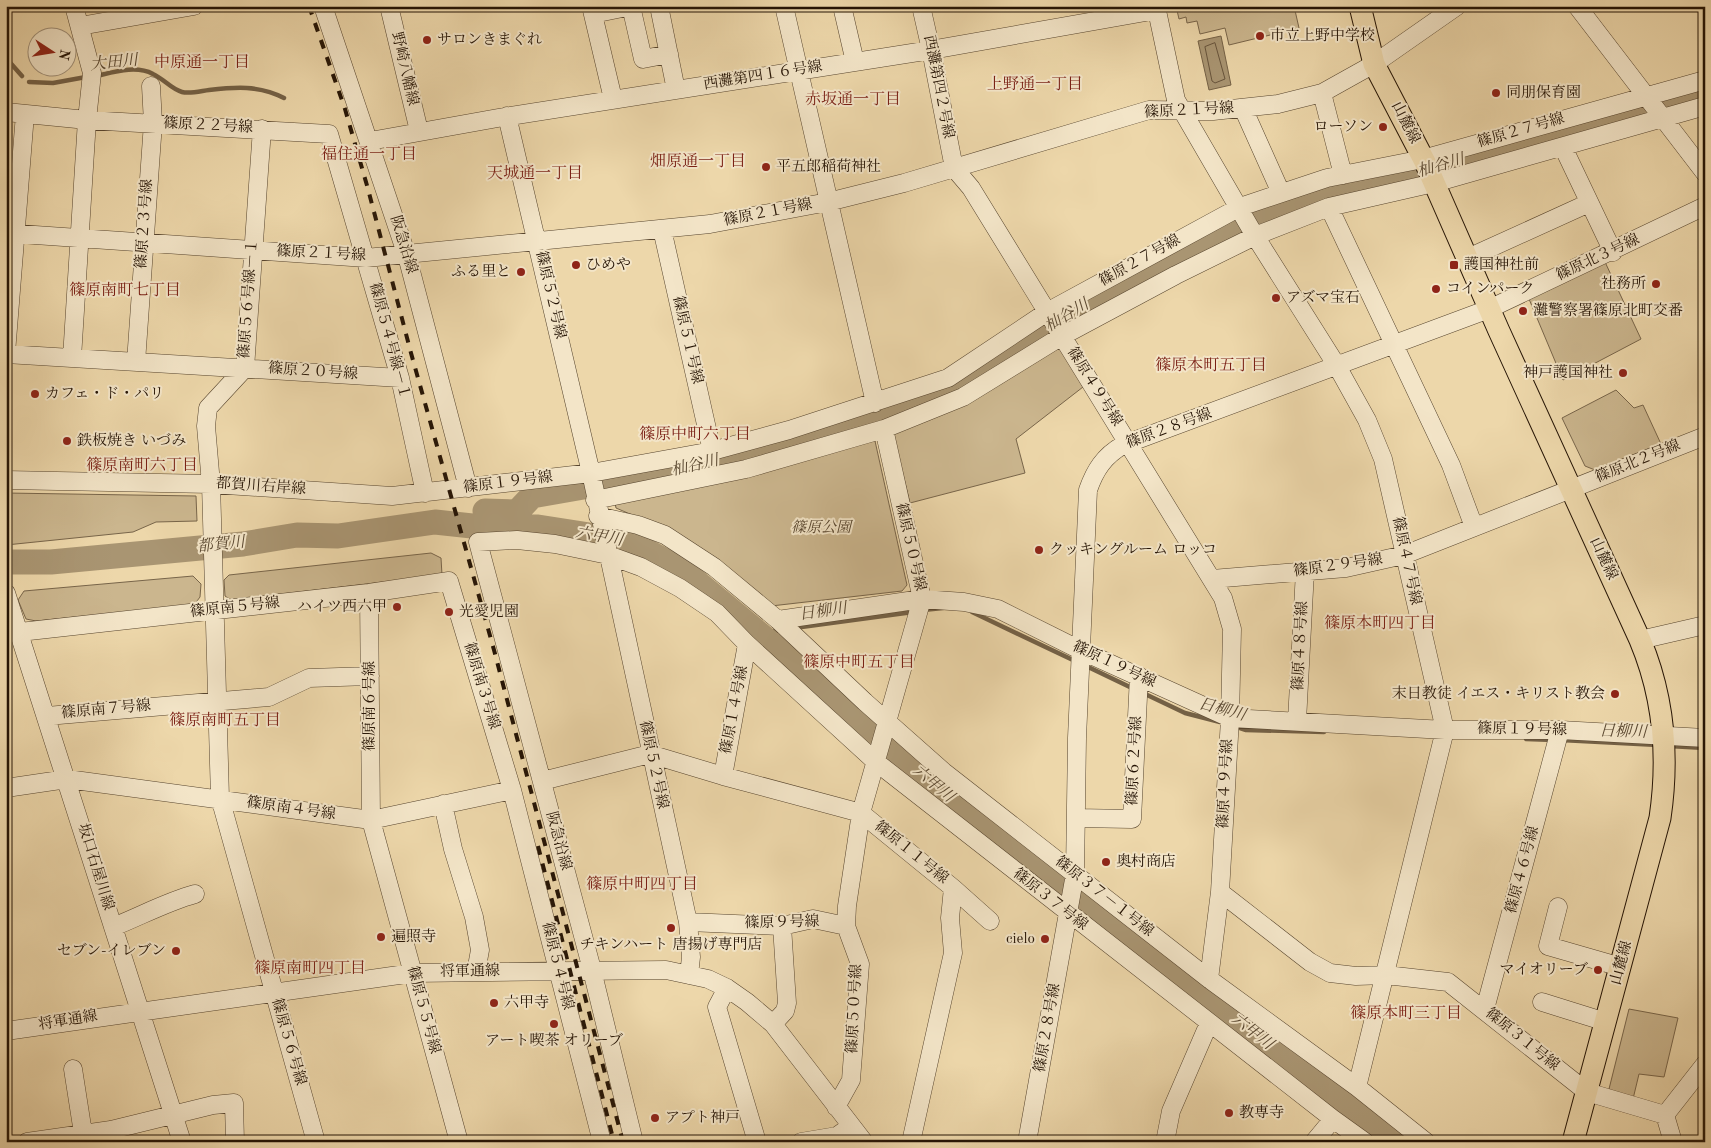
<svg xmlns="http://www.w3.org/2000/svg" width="1711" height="1148" font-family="'Old Standard TT','Noto Serif JP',serif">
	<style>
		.green { fill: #cbb68e; stroke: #78654a }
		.water { fill: #a99572; stroke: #746146 }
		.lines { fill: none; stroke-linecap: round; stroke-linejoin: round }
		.shore { stroke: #67543c; stroke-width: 1 }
		.stream { stroke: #746146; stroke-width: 4.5 }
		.river { stroke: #a99572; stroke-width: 25 }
		.minor-casing { stroke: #57452e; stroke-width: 19 }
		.major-casing { stroke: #251405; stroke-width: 23 }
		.minor { stroke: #f3e5c8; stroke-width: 18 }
		.major { stroke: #edd7aa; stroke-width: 21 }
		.rail { stroke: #251405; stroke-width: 4; stroke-dasharray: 9 9; stroke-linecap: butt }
		.poi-dot { fill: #8f2418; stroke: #f3e5c8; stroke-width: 2 }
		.labels { text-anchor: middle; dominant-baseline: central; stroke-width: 4; stroke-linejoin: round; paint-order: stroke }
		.poi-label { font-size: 15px; fill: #251405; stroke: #f3e5c8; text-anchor: start }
		.street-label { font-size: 15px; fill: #251405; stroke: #f3e5c8 }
		.park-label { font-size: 15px; font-style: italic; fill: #57452e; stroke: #f3e5c8 }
		.water-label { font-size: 16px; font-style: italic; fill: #5a4831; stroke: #f3e5c8 }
		.neighbourhood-label { font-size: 16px; fill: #7a1f14; stroke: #f3e5c8 }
	</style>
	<rect width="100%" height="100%" fill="#edd7aa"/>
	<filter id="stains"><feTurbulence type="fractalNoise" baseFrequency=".004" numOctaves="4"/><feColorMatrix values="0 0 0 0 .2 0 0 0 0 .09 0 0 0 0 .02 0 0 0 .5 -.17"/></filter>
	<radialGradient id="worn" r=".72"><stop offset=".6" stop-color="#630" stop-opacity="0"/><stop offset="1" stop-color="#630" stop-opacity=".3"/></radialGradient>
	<path class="green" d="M 1176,6 L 1294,6 L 1299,28 L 1229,45 L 1225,28 L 1200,34 L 1197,21 L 1187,23 L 1186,17 L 1179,19 Z
		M 1605,262 L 1641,339 L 1563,380 L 1529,299 Z
		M 1053,347 L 1061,348 L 1083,387 L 1016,439 L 1025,473 L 910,503 L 893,435 Z
		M 1616,390 L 1634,408 L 1643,405 L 1661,444 L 1595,470 L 1585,466 L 1562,418 Z
		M 868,440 L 875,441 L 907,585 L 902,591 L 771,606 L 679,535 L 616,508 L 615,503 Z
		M 6,493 L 196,496 L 197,521 L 156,522 L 133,532 L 6,545 Z
		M 431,553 L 441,558 L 442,575 L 231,600 L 225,596 L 224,580 L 229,575 Z
		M 193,576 L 201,584 L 200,597 L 194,605 L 36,621 L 26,619 L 18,600 L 24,591 Z
		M 1629,1009 L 1678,1018 L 1664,1077 L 1639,1074 L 1633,1099 L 1626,1099 L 1609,1089 Z"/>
	<path class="water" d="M 1221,36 L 1231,85 L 1209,90 L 1198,41 Z"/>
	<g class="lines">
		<path class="shore" d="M 1215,43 L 1225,79 L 1215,83 L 1212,81 L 1205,47 Z"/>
		<path class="stream" d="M 6,58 L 22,76
			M 96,76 C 114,72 136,65 153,74 C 164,79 171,89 182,92 C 190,94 201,91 209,90 C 235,87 259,85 284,98
			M 29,82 L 53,83 L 86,77
			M 923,610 L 943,608
			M 972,612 L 1075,661
			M 794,628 L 913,612
			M 758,634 L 782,630
			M 1084,665 L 1134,689
			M 1143,693 L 1185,713 L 1220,722
			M 1234,726 L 1246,730 L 1324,732
			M 1526,739 L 1554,740
			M 1561,740 L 1658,745
			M 1669,746 L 1705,748"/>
		<path class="river" d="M 485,511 L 517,512 L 532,496 L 692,468 L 899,410 L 942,393 L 1067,314 L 1169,258 L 1263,215 L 1344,189 L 1411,174 L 1705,92
			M 6,562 L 51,562 L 243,544 L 297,535 L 338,536 L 435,522 L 472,526 L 538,527 L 628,541 L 682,570 L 844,704 L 869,731 L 989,830 L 1394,1142"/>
		<g class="minor-casing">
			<path id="minor" d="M 323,6 L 407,256 L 468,488
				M 389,6 L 419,131
				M 591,6 L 613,99
				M 631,6 L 643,59 L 669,54
				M 659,6 L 676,90
				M 784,6 L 875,403
				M 842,6 L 855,62
				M 921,6 L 931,50 L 954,168 L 971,188 L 1223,598 L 1232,629 L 1230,719 L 1220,892 L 1209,979
				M 1156,6 L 1176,100 L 1255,236 L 1337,366 L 1367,420 L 1383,459 L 1445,730 L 1357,1087
				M 1577,6 L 1705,173
				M 593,14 L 632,6
				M 80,26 L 194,6
				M 1322,93 L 1343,175
				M 1243,108 L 1281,193
				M 6,112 L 87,120 L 329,134 L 400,378 L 425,493
				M 507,116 L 591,473 L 688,922 L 691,957 L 689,975
				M 262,129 L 245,368 L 208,408 L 206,426 L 211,484 L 220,798 L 316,1142
				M 370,141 L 498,118 L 931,50 L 1157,10
				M 1563,147 L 1613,252
				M 1329,207 L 1451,465 L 1474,527
				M 662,229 L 712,451
				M 6,233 L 366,258 L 710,224 L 828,202 L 904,183 L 1149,110 L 1213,111 L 1278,104 L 1322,93 L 1374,64 L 1457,6
				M 1468,258 L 1589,203
				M 6,353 L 25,114
				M 6,354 L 400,378
				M 72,358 L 87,120 L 92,73 L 74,6
				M 136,362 L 153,123 L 151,86
				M 6,480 L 211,484 L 392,496 L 591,473 L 712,451 L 789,430 L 948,378 L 1047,312 L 1240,207 L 1327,178 L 1423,159 L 1705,80
				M 595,500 L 746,469 L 884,429 L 963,397 L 1062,336 L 1176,275 L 1255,236 L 1329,207 L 1434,183 L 1705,106
				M 598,516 L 638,525 L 665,535 L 714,567 L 778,620 L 865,702 L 944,772 L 1209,979 L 1357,1087 L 1426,1142
				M 1212,579 L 1346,568 L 1404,555 L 1705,436
				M 6,593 L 182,1142
				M 369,593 L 371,820 L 459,1142
				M 778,620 L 922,599 L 964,602 L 998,609 L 1080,650 L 1230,718 L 1445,730 L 1560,730 L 1705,738
				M 20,632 L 369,593 L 449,581 L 512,790 L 602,1142
				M 1640,640 L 1705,625
				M 47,716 L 269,697 L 309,678 L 370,676
				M 1297,721 L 1305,571
				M 723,776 L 747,644
				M 542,781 L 650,754 L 723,776 L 861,813 L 953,888 L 950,918 L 953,953 L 911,1142
				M 6,788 L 67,779 L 371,820 L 512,790
				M 443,804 L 453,849 L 474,917 L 480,950 L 476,972
				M 1076,818 L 1132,819 L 1139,676
				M 953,888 L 990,921
				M 1220,892 L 1310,962 L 1330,973 L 1356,976 L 1386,975 L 1448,982 L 1587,1092 L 1665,1115
				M 1558,907 L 1548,946 L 1621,967
				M 688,922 L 782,926 L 813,919 L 846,926
				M 113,927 C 141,916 166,902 195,894
				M 727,988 L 717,1007 L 757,1142
				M 1542,1002 L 1606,1022
				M 1485,1009 L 1560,730
				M 773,1024 L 785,1011 L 787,1003 L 782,926
				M 6,1031 L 413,973 L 666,970 L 708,979 L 727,988 L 747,1002 L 773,1024 L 864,1142
				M 73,1069 L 83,1133
				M 836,1107 L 851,1080 L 860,964 L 846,926 L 847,906 L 861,813 L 922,599 L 884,429
				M 1665,1115 L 1705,1064
				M 1665,1115 L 1673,1142
				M 27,1142 L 111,1130 L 213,1105 L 234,1103 L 235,1142
				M 634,1142 L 590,962 L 478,542 L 517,540 L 555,544 L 608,555 L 641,567 L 680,588 L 717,613 L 747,644 L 876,762 L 1333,1119 L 1365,1142
				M 801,1142 L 837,1136 L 851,1126
				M 1027,1142 L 1075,874 L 1077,738 L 1088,490 C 1095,470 1104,456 1123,445 L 1489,309 L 1705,206
				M 1165,1142 L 1171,1111 L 1209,1023
				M 1314,1142 L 1333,1119"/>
		</g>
		<g class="major-casing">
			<path id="major" d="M 1360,6 L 1374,64 L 1425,162 L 1499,331 L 1640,640 C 1664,697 1669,757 1660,818 L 1573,1142"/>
		</g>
		<use href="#minor" class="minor"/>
		<use href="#major" class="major"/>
		<path class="rail" d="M 309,6 L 345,109 L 368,189 L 411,353 L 494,650 L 623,1142
			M 538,846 L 614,1142"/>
	</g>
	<g class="poi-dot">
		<circle cx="1260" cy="36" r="5"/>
		<circle cx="427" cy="40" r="5"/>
		<circle cx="1496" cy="93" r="5"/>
		<circle cx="1383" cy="127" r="5"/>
		<circle cx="766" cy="167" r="5"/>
		<circle cx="576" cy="265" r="5"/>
		<rect x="1449" y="260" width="10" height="10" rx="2.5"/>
		<circle cx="521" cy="272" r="5"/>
		<circle cx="1656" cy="284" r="5"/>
		<circle cx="1436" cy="289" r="5"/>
		<circle cx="1276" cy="298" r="5"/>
		<circle cx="1523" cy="311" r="5"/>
		<circle cx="1623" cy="373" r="5"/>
		<circle cx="35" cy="394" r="5"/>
		<circle cx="67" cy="441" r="5"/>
		<circle cx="1039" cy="550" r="5"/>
		<circle cx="397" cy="607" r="5"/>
		<circle cx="449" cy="612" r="5"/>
		<circle cx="1615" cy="694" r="5"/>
		<circle cx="1106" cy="862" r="5"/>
		<circle cx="671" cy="928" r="5"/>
		<circle cx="381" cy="937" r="5"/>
		<circle cx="1045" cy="939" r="5"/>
		<circle cx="176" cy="951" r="5"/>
		<circle cx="1598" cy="970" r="5"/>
		<circle cx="494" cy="1003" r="5"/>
		<circle cx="554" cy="1024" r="5"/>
		<circle cx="1229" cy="1113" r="5"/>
		<circle cx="655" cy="1118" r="5"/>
	</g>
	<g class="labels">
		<g class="poi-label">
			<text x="1270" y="36">市立上野中学校</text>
			<text x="437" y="40">サロンきまぐれ</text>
			<text x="1506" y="93">同朋保育園</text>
			<text x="1373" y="127" text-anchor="end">ローソン</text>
			<text x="776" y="167">平五郎稲荷神社</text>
			<text x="586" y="265">ひめや</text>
			<text x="1464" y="265">護国神社前</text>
			<text x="511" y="272" text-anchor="end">ふる里と</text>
			<text x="1646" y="284" text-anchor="end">社務所</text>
			<text x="1446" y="289">コインパーク</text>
			<text x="1286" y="298">アズマ宝石</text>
			<text x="1533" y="311">灘警察署篠原北町交番</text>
			<text x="1613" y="373" text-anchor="end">神戸護国神社</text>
			<text x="45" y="394">カフェ・ド・パリ</text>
			<text x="77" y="441">鉄板焼き いづみ</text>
			<text x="1049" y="550">クッキングルーム ロッコ</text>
			<text x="387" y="607" text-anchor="end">ハイツ西六甲</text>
			<text x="459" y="612">光愛児園</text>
			<text x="1605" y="694" text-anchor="end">末日教徒 イエス・キリスト教会</text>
			<text x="1116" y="862">奥村商店</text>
			<text x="391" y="937">遍照寺</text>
			<text x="1035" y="939" text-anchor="end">cielo</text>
			<text x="671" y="945" text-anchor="middle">チキンハート 唐揚げ専門店</text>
			<text x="166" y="951" text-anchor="end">セブン-イレブン</text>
			<text x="1588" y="970" text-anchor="end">マイオリーブ</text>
			<text x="504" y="1003">六甲寺</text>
			<text x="554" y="1041" text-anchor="middle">アート喫茶 オリーブ</text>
			<text x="1239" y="1113">教専寺</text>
			<text x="665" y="1118">アプト神戸</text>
		</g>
		<g class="street-label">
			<text transform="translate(404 69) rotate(77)">野崎八幡線</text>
			<text transform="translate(763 76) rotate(-9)">西灘第四１６号線</text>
			<text transform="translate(938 87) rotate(79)">西灘第四２号線</text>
			<text transform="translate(1189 111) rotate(-3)">篠原２１号線</text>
			<text transform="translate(1405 123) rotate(63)">山麓線</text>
			<text transform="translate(208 126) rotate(3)">篠原２２号線</text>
			<text transform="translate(1521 131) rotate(-16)">篠原２７号線</text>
			<text transform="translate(768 213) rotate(-11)">篠原２１号線</text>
			<text transform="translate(145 224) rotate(-86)">篠原２３号線</text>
			<text transform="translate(403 245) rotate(73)">阪急沿線</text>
			<text transform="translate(321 254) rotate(3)">篠原２１号線</text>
			<text transform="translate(1598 258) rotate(-25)">篠原北３号線</text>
			<text transform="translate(1140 261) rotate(-29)">篠原２７号線</text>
			<text transform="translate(550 295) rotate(77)">篠原５２号線</text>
			<text transform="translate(249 299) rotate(-86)">篠原５６号線－１</text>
			<text transform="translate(687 340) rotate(77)">篠原５１号線</text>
			<text transform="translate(389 341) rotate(75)">篠原５４号線－１</text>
			<text transform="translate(313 372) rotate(4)">篠原２０号線</text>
			<text transform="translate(1094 387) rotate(58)">篠原４９号線</text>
			<text transform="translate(1169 429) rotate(-20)">篠原２８号線</text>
			<text transform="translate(1638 462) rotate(-22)">篠原北２号線</text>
			<text transform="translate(508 483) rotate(-7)">篠原１９号線</text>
			<text transform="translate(261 487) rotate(4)">都賀川右岸線</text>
			<text transform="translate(910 547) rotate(77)">篠原５０号線</text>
			<text transform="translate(1603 559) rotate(65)">山麓線</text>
			<text transform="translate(1406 561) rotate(78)">篠原４７号線</text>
			<text transform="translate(1338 566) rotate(-8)">篠原２９号線</text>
			<text transform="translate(235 608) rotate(-6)">篠原南５号線</text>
			<text transform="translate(1301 646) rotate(-87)">篠原４８号線</text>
			<text transform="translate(1114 665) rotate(25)">篠原１９号線</text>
			<text transform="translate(481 686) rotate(73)">篠原南３号線</text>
			<text transform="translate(370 706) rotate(-90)">篠原南６号線</text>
			<text transform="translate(106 710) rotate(-5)">篠原南７号線</text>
			<text transform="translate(735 710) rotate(-79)">篠原１４号線</text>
			<text transform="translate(1522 730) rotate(1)">篠原１９号線</text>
			<text transform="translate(1135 761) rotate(-87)">篠原６２号線</text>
			<text transform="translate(653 765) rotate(78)">篠原５２号線</text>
			<text transform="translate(1226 784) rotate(-87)">篠原４９号線</text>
			<text transform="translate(291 809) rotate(8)">篠原南４号線</text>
			<text transform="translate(558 841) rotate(75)">阪急沿線</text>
			<text transform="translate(911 853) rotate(39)">篠原１１号線</text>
			<text transform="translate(95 867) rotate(73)">坂口石屋川線</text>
			<text transform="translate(1523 870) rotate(-75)">篠原４６号線</text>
			<text transform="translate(1104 897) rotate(38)">篠原３７－１号線</text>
			<text transform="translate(1050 900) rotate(38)">篠原３７号線</text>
			<text transform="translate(782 923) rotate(-1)">篠原９号線</text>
			<text transform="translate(1622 963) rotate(-75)">山麓線</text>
			<text transform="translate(557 966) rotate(76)">篠原５４号線</text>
			<text transform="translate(470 972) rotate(-1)">将軍通線</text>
			<text transform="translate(855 1009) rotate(-87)">篠原５０号線</text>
			<text transform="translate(423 1010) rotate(75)">篠原５５号線</text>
			<text transform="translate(68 1021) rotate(-9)">将軍通線</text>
			<text transform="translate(1048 1028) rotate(-80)">篠原２８号線</text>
			<text transform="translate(1522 1040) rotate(39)">篠原３１号線</text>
			<text transform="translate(288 1042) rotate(74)">篠原５６号線</text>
		</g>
		<g class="park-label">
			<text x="821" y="528">篠原公園</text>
		</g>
		<g class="water-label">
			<text transform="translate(114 63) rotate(-6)">大田川</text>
			<text transform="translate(1441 166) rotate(-16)">杣谷川</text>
			<text transform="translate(1067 316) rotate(-31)">杣谷川</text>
			<text transform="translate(695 466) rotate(-13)">杣谷川</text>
			<text transform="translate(599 537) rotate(10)">六甲川</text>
			<text transform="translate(221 545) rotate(-6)">都賀川</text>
			<text transform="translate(823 612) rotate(-8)">日柳川</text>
			<text transform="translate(1222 710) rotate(15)">日柳川</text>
			<text transform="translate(1623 732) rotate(2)">日柳川</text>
			<text transform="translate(933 784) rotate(40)">六甲川</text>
			<text transform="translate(1252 1032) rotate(38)">六甲川</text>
		</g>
		<g class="neighbourhood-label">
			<text x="202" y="63">中原通一丁目</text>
			<text x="1035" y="85">上野通一丁目</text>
			<text x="853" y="100">赤坂通一丁目</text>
			<text x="369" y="155">福住通一丁目</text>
			<text x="698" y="162">畑原通一丁目</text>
			<text x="535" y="174">天城通一丁目</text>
			<text x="125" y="291">篠原南町七丁目</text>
			<text x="1211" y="366">篠原本町五丁目</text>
			<text x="695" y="435">篠原中町六丁目</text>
			<text x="142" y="466">篠原南町六丁目</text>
			<text x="1380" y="624">篠原本町四丁目</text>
			<text x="859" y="663">篠原中町五丁目</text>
			<text x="225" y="721">篠原南町五丁目</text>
			<text x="642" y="885">篠原中町四丁目</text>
			<text x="310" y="969">篠原南町四丁目</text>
			<text x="1406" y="1014">篠原本町三丁目</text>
		</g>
	</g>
	<rect width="1711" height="1148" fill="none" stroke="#edd7aa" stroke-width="25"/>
	<rect x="8" y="8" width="1696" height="1133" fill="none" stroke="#251405" stroke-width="2.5"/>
	<rect x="12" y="12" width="1686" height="1123" fill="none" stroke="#251405"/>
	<g transform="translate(52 52) rotate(102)"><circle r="24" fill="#f3e5c8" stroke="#a1917a"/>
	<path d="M0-4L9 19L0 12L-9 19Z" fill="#8f2418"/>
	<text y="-8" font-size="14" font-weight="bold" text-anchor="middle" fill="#251405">N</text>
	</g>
	<rect width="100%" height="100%" filter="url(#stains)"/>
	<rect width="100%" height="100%" fill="url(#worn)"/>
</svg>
